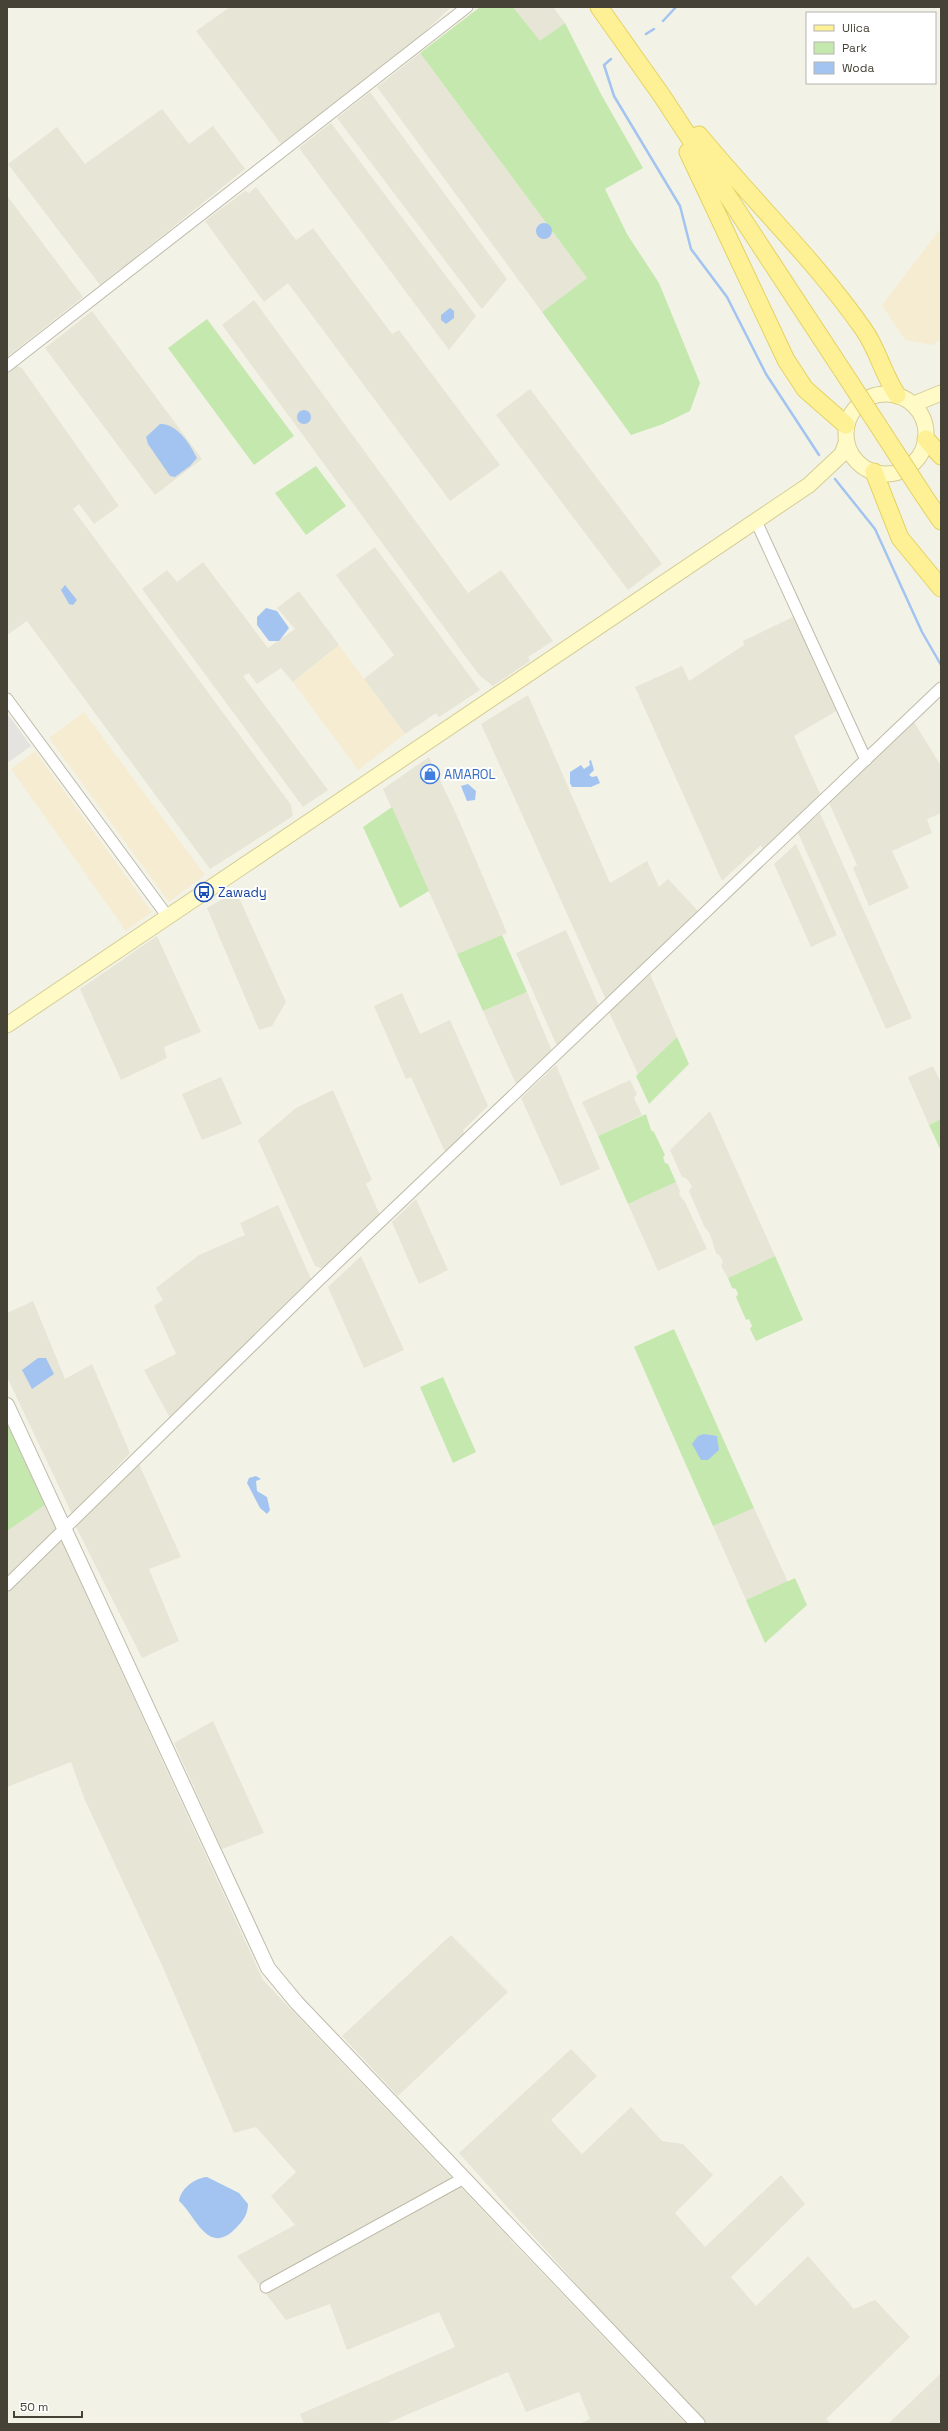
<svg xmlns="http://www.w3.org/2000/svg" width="948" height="2431" font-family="'Space Grotesk',sans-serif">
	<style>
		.residential { fill: #e7e5d5 }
		.commercial { fill: #f5ecd2 }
		.green { fill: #c5e8af }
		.parking { fill: #e4e3df }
		.water { fill: #a3c4f1 }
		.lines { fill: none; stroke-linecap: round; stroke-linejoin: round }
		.stream { stroke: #a3c4f1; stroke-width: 2.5 }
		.minor-casing { stroke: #bfbba9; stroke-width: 13 }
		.tertiary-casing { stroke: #bfbba9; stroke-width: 16 }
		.secondary-casing { stroke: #d4cd96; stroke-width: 17 }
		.primary-casing { stroke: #e4d264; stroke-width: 19 }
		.minor { stroke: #fff; stroke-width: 11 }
		.tertiary { stroke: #fff; stroke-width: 14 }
		.secondary { stroke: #fffac6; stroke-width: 15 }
		.primary { stroke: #fef195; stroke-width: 17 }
		.primary-bridge-casing { stroke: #e4d264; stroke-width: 19; stroke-linecap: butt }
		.primary-bridge { stroke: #fef195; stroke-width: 17 }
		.labels { text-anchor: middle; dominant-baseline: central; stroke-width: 4; stroke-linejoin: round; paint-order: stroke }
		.shop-label { font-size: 13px; fill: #366cbe; stroke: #fff; text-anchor: start }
		.transit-label { font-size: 13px; fill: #164399; stroke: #fff; text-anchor: start }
	</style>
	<rect width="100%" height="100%" fill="#f3f2e7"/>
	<path class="residential" d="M 230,7 L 451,7 L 414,42 L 281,144 L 196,31 Z
		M 513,7 L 553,7 L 565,23 L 540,42 Z
		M 420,53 L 587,278 L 542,312 L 377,87 Z
		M 370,92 L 507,279 L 483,308 L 481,308 L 337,118 Z
		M 162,109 L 189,144 L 213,126 L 245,169 L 137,256 L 139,259 L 124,271 L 121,268 L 100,285 L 8,164 L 57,127 L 85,164 Z
		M 331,123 L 476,316 L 449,350 L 299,148 Z
		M 256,187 L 296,240 L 313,228 L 392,334 L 399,330 L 500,465 L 450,501 L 288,283 L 264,302 L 205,221 L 245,191 L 249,193 Z
		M 8,197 L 83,297 L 7,357 L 7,198 Z
		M 254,300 L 468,593 L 501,570 L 553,641 L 528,657 L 530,661 L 493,686 L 479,675 L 222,325 Z
		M 92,311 L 202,459 L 155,495 L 45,348 Z
		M 16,366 L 22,368 L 119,506 L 94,524 L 79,504 L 73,509 L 291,805 L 293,816 L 210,869 L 27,621 L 7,635 L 7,373 Z
		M 530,389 L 662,564 L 628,590 L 496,415 Z
		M 375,547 L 480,690 L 439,717 L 436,713 L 405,734 L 364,679 L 394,655 L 336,575 Z
		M 203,562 L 268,648 L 295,629 L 277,608 L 299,591 L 339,645 L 293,682 L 281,668 L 257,684 L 249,673 L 243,676 L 328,790 L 303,807 L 142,589 L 167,570 L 177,582 Z
		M 795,616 L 838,710 L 794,736 L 821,796 L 763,850 L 761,845 L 722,881 L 635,687 L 682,666 L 689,681 L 744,645 L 743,641 Z
		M 528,695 L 610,883 L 647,861 L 659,887 L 668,879 L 699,912 L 606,1000 L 481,724 Z
		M 914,722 L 941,766 L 941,813 L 927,819 L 932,833 L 892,851 L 909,888 L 869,906 L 853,868 L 857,865 L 829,803 Z
		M 429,757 L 458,818 L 507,933 L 457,954 L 383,789 Z
		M 820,813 L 912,1018 L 886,1029 L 798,833 Z
		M 796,844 L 837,935 L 811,947 L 774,864 Z
		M 236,891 L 286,1002 L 272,1026 L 259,1030 L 207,908 Z
		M 566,930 L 599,1006 L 557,1046 L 516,953 Z
		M 157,936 L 201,1032 L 164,1047 L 167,1058 L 121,1080 L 80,989 Z
		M 650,974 L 677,1037 L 638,1074 L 609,1012 Z
		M 527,992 L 552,1051 L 516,1084 L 483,1011 Z
		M 402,993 L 420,1034 L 450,1020 L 488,1106 L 463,1130 L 465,1135 L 446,1154 L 411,1077 L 406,1079 L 374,1006 Z
		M 556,1065 L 600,1169 L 561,1186 L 521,1098 Z
		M 933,1066 L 941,1083 L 941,1119 L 929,1125 L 908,1077 Z
		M 221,1077 L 242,1124 L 202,1140 L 182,1094 Z
		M 630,1080 L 637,1094 L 634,1098 L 642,1115 L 598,1136 L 582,1102 Z
		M 333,1090 L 372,1180 L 366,1184 L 380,1215 L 324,1269 L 315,1266 L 258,1140 L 296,1108 Z
		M 710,1111 L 775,1256 L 728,1278 L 721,1266 L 723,1262 L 720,1256 L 716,1253 L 710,1234 L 704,1226 L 689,1191 L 692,1186 L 686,1178 L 682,1177 L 670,1150 Z
		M 676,1182 L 680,1191 L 679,1194 L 685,1202 L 707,1249 L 658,1271 L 628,1204 Z
		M 416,1199 L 448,1270 L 419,1284 L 392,1222 Z
		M 278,1205 L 312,1281 L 171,1420 L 144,1370 L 176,1354 L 154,1306 L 163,1300 L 156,1288 L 199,1255 L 245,1235 L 240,1223 Z
		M 361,1256 L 404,1350 L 364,1368 L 328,1287 Z
		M 33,1301 L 65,1379 L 92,1364 L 130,1453 L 72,1514 L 7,1377 L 7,1313 Z
		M 139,1464 L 181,1557 L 149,1569 L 179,1641 L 142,1658 L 75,1525 Z
		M 45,1505 L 263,1980 L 686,2424 L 579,2424 L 590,2419 L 579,2392 L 526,2412 L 508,2372 L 385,2424 L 304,2424 L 300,2414 L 455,2347 L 439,2312 L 347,2350 L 330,2304 L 286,2320 L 237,2256 L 295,2225 L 271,2196 L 296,2172 L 256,2127 L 234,2133 L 161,1963 L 84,1798 L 71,1762 L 7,1787 L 7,1531 Z
		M 754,1508 L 788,1582 L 746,1600 L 713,1526 Z
		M 213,1721 L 264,1833 L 222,1849 L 174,1743 Z
		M 451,1935 L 508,1992 L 398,2096 L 342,2036 Z
		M 571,2049 L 597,2076 L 551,2120 L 582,2154 L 631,2107 L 662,2141 L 683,2144 L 713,2175 L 675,2213 L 705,2247 L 781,2175 L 805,2204 L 731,2277 L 756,2306 L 808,2256 L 854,2309 L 875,2300 L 910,2337 L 826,2419 L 831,2424 L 708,2424 L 614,2326 L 459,2153 Z
		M 941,2373 L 941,2424 L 888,2424 Z"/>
	<path class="commercial" d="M 941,228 L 941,339 L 932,345 L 905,340 L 882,305 Z
		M 339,645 L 405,734 L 358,770 L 293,682 Z
		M 84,712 L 205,875 L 169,902 L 49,738 Z
		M 35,751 L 152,912 L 126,931 L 11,769 Z"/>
	<path class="green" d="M 480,7 L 513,7 L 540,41 L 565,23 L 601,94 L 643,168 L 605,189 L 627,234 L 659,283 L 700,383 L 690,411 L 663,424 L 631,435 L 542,312 L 587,278 L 420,53 Z
		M 207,319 L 294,436 L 254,465 L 168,348 Z
		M 316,466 L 346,506 L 306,535 L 275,493 Z
		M 392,807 L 429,891 L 400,908 L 363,827 Z
		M 502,935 L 527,992 L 483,1011 L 457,954 Z
		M 677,1037 L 689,1064 L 649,1104 L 636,1076 Z
		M 646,1114 L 651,1130 L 654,1132 L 665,1155 L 663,1157 L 665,1163 L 668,1164 L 676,1182 L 628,1204 L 598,1136 Z
		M 941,1119 L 941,1151 L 929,1125 Z
		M 775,1256 L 803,1320 L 756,1341 L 750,1329 L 752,1326 L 749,1319 L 746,1320 L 736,1297 L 738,1294 L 736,1289 L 732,1288 L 728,1278 Z
		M 674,1329 L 754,1508 L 713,1526 L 634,1347 Z
		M 443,1377 L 476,1452 L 453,1463 L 420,1387 Z
		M 7,1424 L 45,1505 L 7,1531 Z
		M 795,1578 L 807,1605 L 765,1643 L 746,1600 Z"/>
	<path class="parking" d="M 7,713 L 31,746 L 7,763 Z"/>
	<path class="water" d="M536 231a8 8 0 1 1 16 0a8 8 0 1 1-16 0Z
		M 450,308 L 454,311 L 454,318 L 446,324 L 441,320 L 441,315 Z
		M297 417a7 7 0 1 1 14 0a7 7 0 1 1-14 0Z
		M 160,424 C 177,423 190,444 197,458 L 190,466 L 175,477 L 170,476 L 148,444 L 146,437 Z
		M 65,585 L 77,600 L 73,605 L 69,604 L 61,590 Z
		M 266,608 L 277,611 L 289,628 L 279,641 L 269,641 L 257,625 L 257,617 Z
		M 591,760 L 594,770 L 589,775 L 592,777 L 597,776 L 600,783 L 591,787 L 572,787 L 570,783 L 570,772 L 581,765 L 584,769 L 590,765 L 589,761 Z
		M 468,784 L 476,791 L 475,800 L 467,801 L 461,786 Z
		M 38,1358 L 46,1358 L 54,1374 L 32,1389 L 22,1370 Z
		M 704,1434 L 717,1436 L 719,1450 L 708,1460 L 701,1460 L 692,1444 L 698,1436 Z
		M 256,1476 L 261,1479 L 256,1481 L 257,1491 L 267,1497 L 270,1510 L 267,1514 L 260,1508 L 247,1483 L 249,1478 Z
		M 207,2177 L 239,2193 L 248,2204 C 248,2214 243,2221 236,2228 C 208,2257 196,2216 179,2201 C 181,2188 195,2178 207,2177 Z"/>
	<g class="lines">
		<path class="stream" d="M 663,21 L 676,7
			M 646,34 L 654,29
			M 611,59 L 604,65 L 614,96 L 680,206 L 691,249 L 727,297 L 766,374 L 819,455
			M 835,479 L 875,529 L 922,632 L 941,665"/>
		<g class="minor-casing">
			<path id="minor" d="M 7,366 L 467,7
				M 756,521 L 866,760
				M 7,699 L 168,917
				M 7,1585 L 318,1281 L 941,688
				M 266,2287 L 464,2178"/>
		</g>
		<g class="tertiary-casing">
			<path id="tertiary" d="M 7,1405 L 268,1968 L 297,2003 L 698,2424"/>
		</g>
		<g class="secondary-casing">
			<path id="secondary" d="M846 434a40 40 0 1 1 80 0a40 40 0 1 1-80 0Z
				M 914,404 L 941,393
				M 7,1025 L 809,485 L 842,454 L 846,443"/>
		</g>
		<g class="primary-casing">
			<path id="primary" d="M 599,7 L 662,96 L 842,370
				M 699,135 C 753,201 815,260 864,330 C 878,350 883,374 897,395
				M 688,152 L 786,360 L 805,389 L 846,425
				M 926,439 L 941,456
				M 874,472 L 900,538 L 941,588
				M 924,496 L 941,521"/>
		</g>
		<use href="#minor" class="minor"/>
		<use href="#tertiary" class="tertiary"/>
		<use href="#secondary" class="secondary"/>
		<use href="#primary" class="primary"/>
		<g class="primary-bridge-casing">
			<path id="primary-bridge" d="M 842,370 L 924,496"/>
		</g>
		<use href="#primary-bridge" class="primary-bridge"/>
	</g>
	<defs>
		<g id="shop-ring" transform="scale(1)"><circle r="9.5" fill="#fff" stroke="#3f7fe0" stroke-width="1.5"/><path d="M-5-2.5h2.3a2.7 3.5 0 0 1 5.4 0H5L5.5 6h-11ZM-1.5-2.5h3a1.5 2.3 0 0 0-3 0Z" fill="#3f7fe0"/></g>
		<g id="bus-ring" transform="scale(1)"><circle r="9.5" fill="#fff" stroke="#1a4fb4" stroke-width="1.5"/><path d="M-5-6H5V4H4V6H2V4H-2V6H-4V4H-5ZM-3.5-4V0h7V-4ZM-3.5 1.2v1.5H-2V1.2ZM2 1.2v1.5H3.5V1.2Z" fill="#1a4fb4"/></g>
	</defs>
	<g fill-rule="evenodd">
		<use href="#shop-ring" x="430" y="774"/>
		<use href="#bus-ring" x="204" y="892"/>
	</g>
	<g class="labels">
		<g class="shop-label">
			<text x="444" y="774">AMAROL</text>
		</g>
		<g class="transit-label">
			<text x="218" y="892">Zawady</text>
		</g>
	</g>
	<rect width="948" height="2431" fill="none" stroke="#464336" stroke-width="16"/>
	<rect x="806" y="12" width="130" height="72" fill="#ffffff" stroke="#b5b4af"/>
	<rect x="814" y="25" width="20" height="6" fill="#fef195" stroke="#b5b4af"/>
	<text x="842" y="32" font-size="12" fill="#464336">Ulica</text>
	<rect x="814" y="42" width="20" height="12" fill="#c5e8af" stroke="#b5b4af"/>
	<text x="842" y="52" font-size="12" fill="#464336">Park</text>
	<rect x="814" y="62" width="20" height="12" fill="#a3c4f1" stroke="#b5b4af"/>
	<text x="842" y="72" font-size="12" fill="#464336">Woda</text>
	<path d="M14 2411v6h68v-6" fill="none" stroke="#464336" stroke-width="2"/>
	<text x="20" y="2411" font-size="12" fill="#464336" stroke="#ffffff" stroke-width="3" paint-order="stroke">50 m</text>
</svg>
